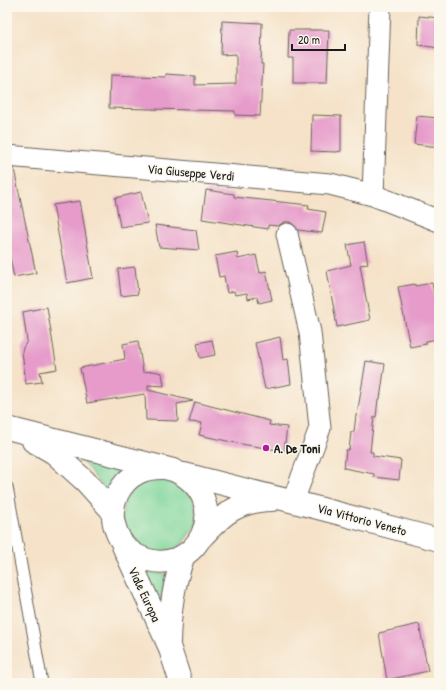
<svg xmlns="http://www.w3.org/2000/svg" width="446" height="690" font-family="'Patrick Hand',sans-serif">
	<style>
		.green { fill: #80d69b; stroke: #4e795c }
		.building { fill: #e69bcb }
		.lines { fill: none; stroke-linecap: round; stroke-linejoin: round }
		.service-casing { stroke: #686158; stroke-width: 13 }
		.minor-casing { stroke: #686158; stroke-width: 23 }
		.tertiary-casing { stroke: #686158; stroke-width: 24 }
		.secondary-casing { stroke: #686158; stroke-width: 24 }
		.service { stroke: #fff; stroke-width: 11 }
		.minor { stroke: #fff; stroke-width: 21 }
		.tertiary { stroke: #fff; stroke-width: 22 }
		.secondary { stroke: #fff; stroke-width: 22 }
		.poi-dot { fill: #b5179e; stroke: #fbf7ec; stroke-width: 1.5 }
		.labels { text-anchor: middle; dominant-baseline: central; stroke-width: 3; stroke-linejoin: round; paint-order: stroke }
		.street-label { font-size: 13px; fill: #1c1c1c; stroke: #fbf7ec }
		.poi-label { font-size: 13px; font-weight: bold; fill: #1c1c1c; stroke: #fbf7ec; text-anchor: start }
	</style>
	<rect width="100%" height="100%" fill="#fbf7ec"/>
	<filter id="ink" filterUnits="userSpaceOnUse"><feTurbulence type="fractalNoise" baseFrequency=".025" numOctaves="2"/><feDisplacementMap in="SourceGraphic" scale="8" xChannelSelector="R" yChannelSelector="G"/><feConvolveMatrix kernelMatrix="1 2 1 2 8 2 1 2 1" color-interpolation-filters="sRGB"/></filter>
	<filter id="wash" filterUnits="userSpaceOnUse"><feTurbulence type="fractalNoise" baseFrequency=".012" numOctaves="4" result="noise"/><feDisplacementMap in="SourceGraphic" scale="16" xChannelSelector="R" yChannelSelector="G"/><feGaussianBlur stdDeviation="0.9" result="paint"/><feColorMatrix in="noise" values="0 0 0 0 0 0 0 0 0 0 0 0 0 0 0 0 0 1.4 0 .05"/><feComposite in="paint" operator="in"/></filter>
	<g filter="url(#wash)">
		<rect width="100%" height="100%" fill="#f5e2c8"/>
		<path class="green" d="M 72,453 L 132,464 L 123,470 L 113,481 L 107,490 L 104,490 L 88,468 Z
			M 155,477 L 179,482 L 195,500 L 197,523 L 179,548 L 158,553 L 137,545 L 122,521 L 124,502 L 136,485 Z
			M 144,572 L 166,574 L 160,608 Z"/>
		<g id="blocks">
			<path class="building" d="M 419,16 L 439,18 L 439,48 L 418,45 Z
				M 222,21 L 262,23 L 261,64 L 263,64 L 260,116 L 235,115 L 235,111 L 109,108 L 110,75 L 166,77 L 166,74 L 195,76 L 195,85 L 236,84 L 236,54 L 221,55 Z
				M 289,30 L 329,30 L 327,83 L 293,83 L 293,58 L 288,58 Z
				M 312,115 L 341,116 L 341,151 L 336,152 L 311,151 Z
				M 417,116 L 439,118 L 439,147 L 414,144 Z
				M 7,168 L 14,169 L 36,273 L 14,277 L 7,245 Z
				M 206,190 L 234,194 L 234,197 L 309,205 L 308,209 L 326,212 L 322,233 L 298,230 L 295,226 L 290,222 L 284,222 L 278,226 L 268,225 L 268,229 L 202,219 Z
				M 141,192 L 148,223 L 120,227 L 115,198 Z
				M 80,201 L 93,278 L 67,283 L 53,205 Z
				M 155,225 L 196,230 L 199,250 L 159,247 Z
				M 364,242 L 368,264 L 360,265 L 370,320 L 337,327 L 327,271 L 351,265 L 347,245 Z
				M 237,252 L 238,259 L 256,255 L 260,273 L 266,271 L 272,300 L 259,303 L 257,297 L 248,299 L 247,293 L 235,295 L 234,291 L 227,293 L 224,276 L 219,277 L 215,256 Z
				M 135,267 L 138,294 L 121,296 L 118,269 Z
				M 432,283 L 439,320 L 439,339 L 426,341 L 426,344 L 410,347 L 398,287 L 415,284 L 415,286 Z
				M 47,307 L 57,369 L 40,372 L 42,382 L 26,384 L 22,352 L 23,348 L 27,341 L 23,312 Z
				M 280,337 L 283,360 L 288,359 L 291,384 L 265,389 L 255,343 Z
				M 212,340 L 215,355 L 200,358 L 197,343 Z
				M 138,341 L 143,372 L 153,371 L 162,373 L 164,386 L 148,385 L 148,390 L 193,401 L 177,404 L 178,421 L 146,420 L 145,394 L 87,403 L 80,368 L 125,359 L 123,344 Z
				M 366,361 L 385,364 L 380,399 L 378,399 L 376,417 L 374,417 L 370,452 L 373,452 L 373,456 L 401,460 L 399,480 L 374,477 L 374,474 L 344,468 L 346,450 L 349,450 L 351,432 L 354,432 L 356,415 L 357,415 Z
				M 195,402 L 270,421 L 269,425 L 287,427 L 284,451 L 241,444 L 199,435 L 202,423 L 189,422 Z
				M 419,624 L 428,671 L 387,680 L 379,633 Z"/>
		</g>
	</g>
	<g filter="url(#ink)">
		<use href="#blocks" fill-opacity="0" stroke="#686158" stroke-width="1"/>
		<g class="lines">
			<g class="service-casing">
				<path id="service" d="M 7,487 L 42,683"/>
			</g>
			<g class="minor-casing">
				<path id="minor" d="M 7,156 L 330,184 L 373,195 L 439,221
					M 373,195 L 380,7
					M 287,234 L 310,332 L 320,428 L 293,501"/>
			</g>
			<g class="tertiary-casing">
				<path id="tertiary" d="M 184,474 L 322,509 L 439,540
					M 201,538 C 223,514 237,501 272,500"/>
			</g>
			<g class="secondary-casing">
				<path id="secondary" d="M 7,428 L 173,470 C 240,499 195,586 136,555 C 125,549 117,537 114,524 C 109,504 120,482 138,473 C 145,469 154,468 162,468
					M 33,441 L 54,453 L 85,481 L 113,512
					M 123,546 L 169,646 L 181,683
					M 169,642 C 170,611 173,585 184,555"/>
			</g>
			<use href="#service" class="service"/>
			<use href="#minor" class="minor"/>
			<use href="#tertiary" class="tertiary"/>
			<use href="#secondary" class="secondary"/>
		</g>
	</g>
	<circle class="poi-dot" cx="266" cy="448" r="4"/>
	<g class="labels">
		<g class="street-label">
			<text transform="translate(191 172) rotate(5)">Via Giuseppe Verdi</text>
			<text transform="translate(362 519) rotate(15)">Via Vittorio Veneto</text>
			<text transform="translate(145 594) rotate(65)">Viale Europa</text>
		</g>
		<g class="poi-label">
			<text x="274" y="448">A. De Toni</text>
		</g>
	</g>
	<rect width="446" height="690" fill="none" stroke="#fbf7ec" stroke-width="24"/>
	<path d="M292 44v6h53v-6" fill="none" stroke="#1c1c1c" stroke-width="2"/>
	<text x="298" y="44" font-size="12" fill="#1c1c1c" stroke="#fbf7ec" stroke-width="3" paint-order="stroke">20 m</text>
</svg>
